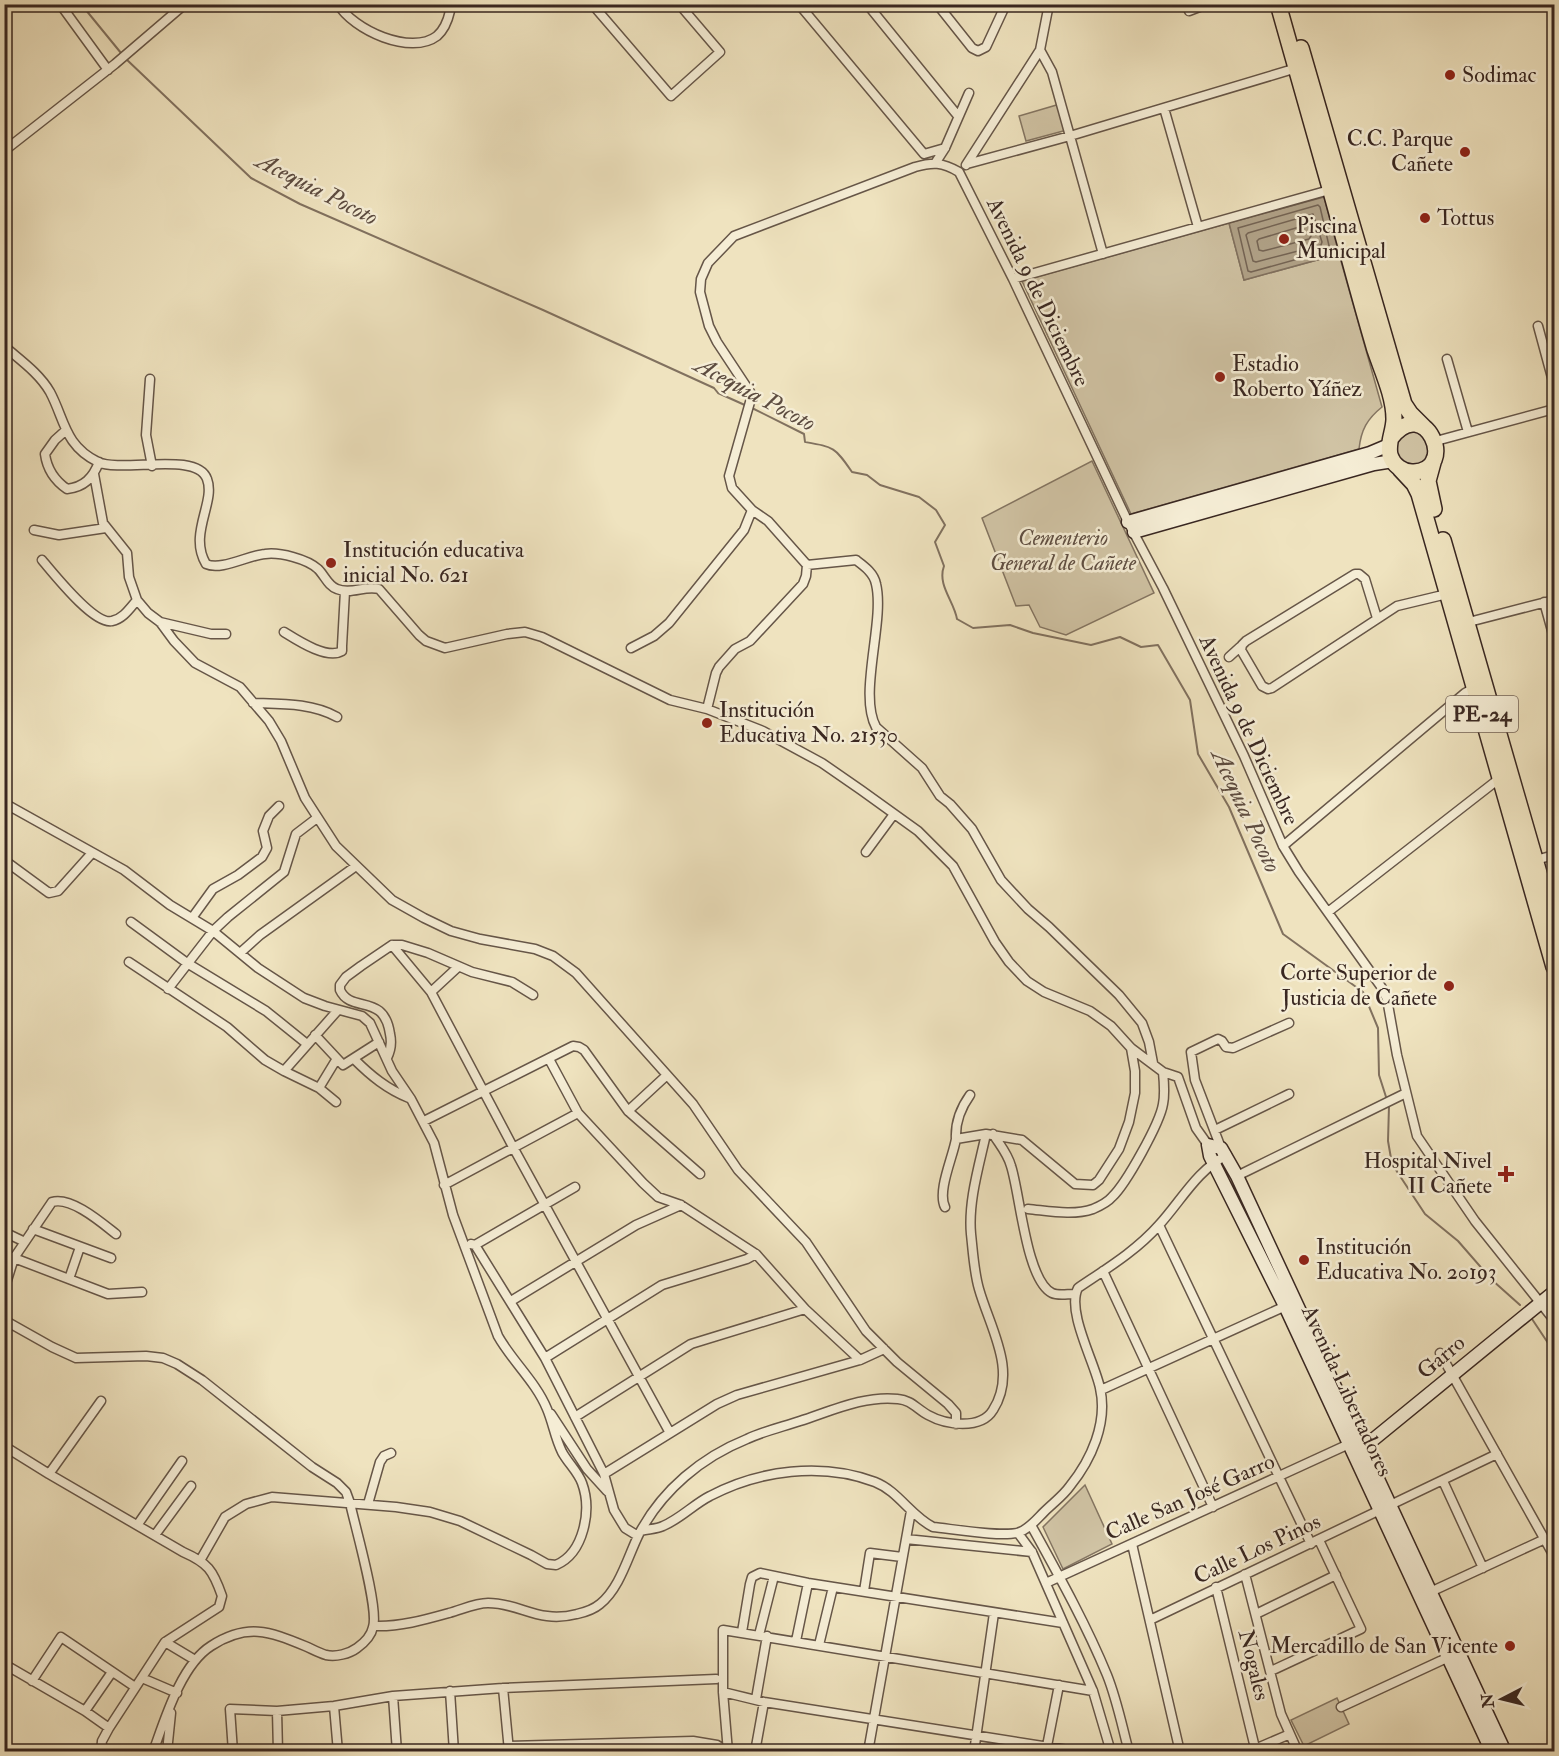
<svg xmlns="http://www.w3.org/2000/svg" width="1559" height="1756" font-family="'IM FELL Double Pica',serif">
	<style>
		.green { fill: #d0c3a4; stroke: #847562; stroke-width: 1.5 }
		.water { fill: #b1a389; stroke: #81715f; stroke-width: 1.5 }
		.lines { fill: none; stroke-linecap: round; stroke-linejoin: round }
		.shore { stroke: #756555; stroke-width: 1.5 }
		.stream { stroke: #81715f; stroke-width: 2 }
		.street-casing { stroke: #665648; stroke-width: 11 }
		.secondary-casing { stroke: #392721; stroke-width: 15 }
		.highway-casing { stroke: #392721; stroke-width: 18 }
		.street { stroke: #f5edd5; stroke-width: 8 }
		.secondary { stroke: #f5edd5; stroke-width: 12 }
		.highway { stroke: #efe3bf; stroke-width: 15 }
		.poi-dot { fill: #8f2418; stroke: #f5edd5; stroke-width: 2 }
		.labels { text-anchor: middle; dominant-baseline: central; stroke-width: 5; stroke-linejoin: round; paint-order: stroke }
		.shield { fill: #f5edd5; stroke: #716257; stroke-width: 1.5 }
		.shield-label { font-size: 21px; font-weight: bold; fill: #392721 }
		.poi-label { font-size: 22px; fill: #392721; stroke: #f5edd5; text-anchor: start }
		.street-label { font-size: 22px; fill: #392721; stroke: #f5edd5 }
		.park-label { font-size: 22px; font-style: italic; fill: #5f4e42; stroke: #f5edd5 }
		.water-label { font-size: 24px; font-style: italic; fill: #5d4c40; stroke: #f5edd5 }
	</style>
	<rect width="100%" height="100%" fill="#efe3bf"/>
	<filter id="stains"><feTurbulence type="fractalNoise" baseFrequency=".00333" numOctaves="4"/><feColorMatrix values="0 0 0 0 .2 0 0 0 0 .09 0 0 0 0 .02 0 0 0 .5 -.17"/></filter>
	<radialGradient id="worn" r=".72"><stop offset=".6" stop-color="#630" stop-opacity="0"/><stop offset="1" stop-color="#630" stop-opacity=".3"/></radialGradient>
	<path class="green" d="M 1060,104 L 1067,130 L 1026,141 L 1019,116 Z
		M 1229,223 L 1244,280 L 1339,254 L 1382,407 C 1367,419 1361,430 1359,449 L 1131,514 L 1022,281 Z
		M1396 448a17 17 0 1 1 34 0a17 17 0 1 1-34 0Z
		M 1092,461 L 1154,593 L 1066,635 L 1040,627 L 1029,605 L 1016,606 L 982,518 Z
		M 1085,1485 L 1112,1544 L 1063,1569 L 1043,1527 Z
		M 1337,1698 L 1349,1724 L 1304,1746 L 1291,1720 Z"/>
	<path class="water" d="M 1324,197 L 1339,254 L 1244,280 L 1229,223 Z"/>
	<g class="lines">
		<path class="shore" d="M 1318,205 L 1320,207 L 1330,250 L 1251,272 L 1248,271 L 1238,228 Z
			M 1313,214 L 1322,242 L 1321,245 L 1256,262 L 1253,261 L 1246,235 L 1248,233 Z
			M 1306,225 L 1309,227 L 1311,236 L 1309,239 L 1263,251 L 1259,250 L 1257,241 L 1259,239 Z"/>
		<path class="stream" d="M 81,4 L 121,53
			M 125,58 L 251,178 L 300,204 L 543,310 L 714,388 L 718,393 L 747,406
			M 752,408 L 804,434 L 805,442 C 834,447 835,447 852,472 L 867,475 L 880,485 L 919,497 L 936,510 L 945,525 L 935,542 L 944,566 C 937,585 954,601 957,619 L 973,628 L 1010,625 L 1033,633 L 1091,645 L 1120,637 L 1141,647 L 1158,645 L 1190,700 L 1198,754 L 1229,807 L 1283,934 L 1363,992 L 1378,1028 L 1379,1075 L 1387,1100
			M 1389,1106 L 1388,1141 L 1392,1164 L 1425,1214 L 1458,1241 L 1492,1280 L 1520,1305
			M 1532,1319 L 1554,1352"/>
		<g class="street-casing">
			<path id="street" d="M 60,4 L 108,70
				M 338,4 C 353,30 411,56 437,36 C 445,29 448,20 450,11
				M 393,4 L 406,4
				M 592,4 L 671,96 L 720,52 L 679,4
				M 805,4 L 802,8 L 924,154 L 945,148
				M 867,4 L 958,116
				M 937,4 L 972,48 L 978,51 L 986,47 L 1006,4
				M 1189,11 L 1207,4
				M 1040,50 L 1052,72 L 1103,254
				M 1164,108 L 1198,227
				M 4,151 L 115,64 L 185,4
				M 936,162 L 945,148 L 969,93
				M 967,164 L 1070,136 L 1300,67
				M 966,165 L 1040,50 L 1049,4
				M 1013,279 L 1333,189
				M 1538,326 L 1554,385
				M 4,346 C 20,360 39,373 50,392 C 65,420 64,445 98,462 C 122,473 197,451 207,479 C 216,502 188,534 206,564 C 221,571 249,555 265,554 C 280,552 307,559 318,569 C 325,576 328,586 337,589 C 351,595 365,585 379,589 L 419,635 L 426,641 L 445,648 L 507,634 L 525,632 L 542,637 L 670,700 L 707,709 L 763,731 L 822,763 L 861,790 L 918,831 L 953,866 L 995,942 L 1009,962 L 1027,981 L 1044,992 L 1090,1011 L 1111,1026 L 1131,1048 L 1163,1072 L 1178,1077 L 1196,1128 L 1208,1145
				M 1447,359 L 1468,432
				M 150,379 L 146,435 L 152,466
				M 65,431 L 55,440 L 45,454 C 47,469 54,480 67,489 C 84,487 93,478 99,462
				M 1436,441 L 1554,409
				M 94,474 L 103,523 L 127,553 L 129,577 L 137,600 L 148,613 L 160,622 L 174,641 L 195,663 L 240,687 L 269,721 L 281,741 L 305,798 L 336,846 L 392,900 L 424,918 L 451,931 L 480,939 L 535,949 L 553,956 L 576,973 L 693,1104 L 738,1170 L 806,1242 L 866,1331 L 897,1362 L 948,1404 L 956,1413 L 956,1424
				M 34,530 L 59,535 L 106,528
				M 42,560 C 54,574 94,625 112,621 C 123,619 130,608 137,600
				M 807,565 L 856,560 C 864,566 874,573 876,584 C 885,621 858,694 876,727 L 922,768 L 940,796 L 950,804 L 972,829 L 1001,880 L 1028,909 L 1049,927 L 1119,995 L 1142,1023 L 1149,1042 L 1153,1063
				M 1544,602 L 1554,638
				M 1377,618 L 1365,579 L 1359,574 L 1355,574 L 1246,641 L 1242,645 L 1241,650 L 1262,686 L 1268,689 L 1272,688 L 1397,606 L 1447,594
				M 160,622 L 211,634 L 226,634
				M 1465,623 L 1554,600
				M 284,632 C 297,640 327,660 342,651 L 342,646 L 345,591
				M 631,648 L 654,636 L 669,623 L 744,530 L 752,510 L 732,488 L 729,476 L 752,395 L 717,342 L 709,326 L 700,292 L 701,279 L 708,263 L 734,236 L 915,167 C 933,162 942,162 959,172 L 1013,279 L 1128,522 L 1163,588 L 1244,756 L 1283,846 L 1299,872 L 1382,988 L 1387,999 L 1397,1055 L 1417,1136 L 1475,1221 L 1554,1320
				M 1229,657 L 1240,647
				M 253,703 C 282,704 312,703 337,717
				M 707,709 L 716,673 L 719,667 L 735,649 L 750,641 L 803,584 L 806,576 L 807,565 L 768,521 L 752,510
				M 4,803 L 124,870 L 170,905 L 213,931 L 258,968 L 304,998 L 325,1006 L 362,1016 L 370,1023 L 392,1071 L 411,1099 L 434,1143 L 453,1215 L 498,1336 C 512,1361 536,1382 547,1409 C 553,1423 555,1438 562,1452 C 568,1463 578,1472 582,1483 C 592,1510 584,1553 556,1565 L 547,1564 L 531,1555 L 460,1521 L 430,1512 L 396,1507 L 272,1497 L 246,1504 L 225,1517 L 201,1559
				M 1283,846 L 1465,693 L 1474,688
				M 866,852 L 894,814
				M 4,860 L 49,893 L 58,891 L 92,853
				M 1532,861 L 1554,855
				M 1328,912 L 1500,778
				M 192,918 L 213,889 L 238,875 L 262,857 L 267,848 L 263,831 L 269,816 L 279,806
				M 131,922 L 187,963 L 266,1011 L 307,1044
				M 392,945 L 431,992 L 513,1147 L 670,1433
				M 240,953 L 260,935 L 356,866
				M 129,962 L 227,1027 L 265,1060 L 284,1071 L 338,1010
				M 168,989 L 213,931 L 228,917 L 284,872 L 296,834 L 317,818
				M 431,992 L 458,967
				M 315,1035 L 343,1065 L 379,1042
				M 387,1058 C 391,1050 392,1043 390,1034 C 384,992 351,1014 340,990 L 340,985 L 346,977 L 361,966 L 392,945 L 402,945 L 428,953 L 472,972 L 512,982 L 533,995
				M 354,1059 C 371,1076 387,1089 409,1098
				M 549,1059 L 578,1113 L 643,1183 L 658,1197 L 681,1205 L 756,1254 L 805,1309 L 860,1360
				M 284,1071 L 319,1088 L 336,1102
				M 319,1088 L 336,1060
				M 628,1111 L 667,1075
				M 424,1121 L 573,1046 L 579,1047 L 584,1050 L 628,1111 L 700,1174
				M 1215,1130 L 1289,1094
				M 993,1134 C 1000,1145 1008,1154 1011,1166 C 1020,1193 1026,1280 1052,1293 C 1058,1296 1067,1294 1074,1294
				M 956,1139 C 955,1122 960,1109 970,1095
				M 1221,1148 L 1195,1080 L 1191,1052 L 1218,1039 L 1222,1041 L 1226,1047 L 1233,1048 L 1289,1023
				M 1237,1176 L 1406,1093
				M 444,1185 L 578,1113
				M 945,1207 C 937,1191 953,1157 956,1139 L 986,1134
				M 1028,1209 C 1049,1211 1073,1216 1093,1209 C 1100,1206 1107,1203 1112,1197 C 1126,1184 1160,1123 1163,1104 C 1165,1094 1164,1082 1163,1072
				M 1159,1225 L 1311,1544
				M 33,1229 L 111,1258
				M 4,1232 L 25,1242
				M 471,1244 L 475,1245 L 575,1187
				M 475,1245 L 545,1358 L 604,1474 L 614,1510 L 625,1528 L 638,1536
				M 4,1257 L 14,1258 L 108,1294 L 142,1292
				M 1103,1271 L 1213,1507
				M 69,1279 L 80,1247
				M 4,1290 L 14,1258 L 52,1202 C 71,1196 102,1223 116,1234
				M 511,1301 L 636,1225 L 681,1205
				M 4,1320 L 52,1347 L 76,1358 L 146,1356 L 163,1358 L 177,1364 L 202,1380 L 312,1467 L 337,1483 L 346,1492 L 350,1503 C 355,1526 379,1609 373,1627 C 371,1637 364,1643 357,1648 C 349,1654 336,1657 326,1655 C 319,1653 312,1649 305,1646 C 269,1631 247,1623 211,1646 C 181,1665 165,1719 153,1752
				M 1440,1353 L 1554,1556
				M 545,1358 L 662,1285 L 747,1259 L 756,1254
				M 1101,1390 L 1290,1304
				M 551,1414 L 587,1469 L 607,1491
				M 575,1417 L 691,1344 L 805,1309
				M 4,1446 L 49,1474 L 183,1552 C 208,1563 213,1570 222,1596 L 219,1607 L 165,1642 L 109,1728 L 85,1711 L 4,1664
				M 49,1474 L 101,1401
				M 604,1474 L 717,1404 L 737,1395 L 860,1360 L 884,1349
				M 1443,1481 L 1483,1568
				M 368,1504 L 380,1462 L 384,1456 L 391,1453
				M 138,1524 L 182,1461
				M 1031,1525 C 1058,1574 1086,1624 1107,1675 C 1117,1700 1122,1726 1129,1752
				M 641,1531 C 648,1529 657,1529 663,1526 C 680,1519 694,1504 710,1496 C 759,1470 822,1462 875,1482 C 898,1491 911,1516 933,1527 C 953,1529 1004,1538 1020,1532 C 1030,1528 1037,1519 1044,1512 C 1053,1503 1063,1496 1070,1486 C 1091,1460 1108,1423 1100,1388 C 1095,1363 1066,1311 1078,1288 C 1106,1269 1136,1251 1159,1225 C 1181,1201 1197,1170 1227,1155
				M 1018,1533 L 1032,1552 L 1093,1691 L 1111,1752
				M 155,1535 L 191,1486
				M 906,1539 L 1032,1552
				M 1132,1544 L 1180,1752
				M 1245,1574 L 1281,1714 L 1298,1752
				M 1046,1583 L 1349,1444
				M 1216,1587 L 1256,1752
				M 864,1591 L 870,1553 L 902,1557
				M 1426,1594 L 1545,1539
				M 1256,1614 L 1336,1575
				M 1150,1620 L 1497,1454
				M 374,1626 C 399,1627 424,1620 449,1613 C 461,1610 475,1603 488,1603 C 521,1603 538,1624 577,1614 C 586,1612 593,1610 600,1604 C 620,1588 628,1556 639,1534 C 662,1490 702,1457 747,1439 C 764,1431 782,1427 800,1421 C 831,1411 865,1395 898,1399 C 911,1400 917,1409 928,1415 C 946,1425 981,1430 993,1410 C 1018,1371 990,1328 979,1289 C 974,1272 973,1252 971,1234 C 968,1202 979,1166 986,1134 L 1022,1140 L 1075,1184 L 1093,1185 L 1099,1180 L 1119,1149 L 1129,1122 L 1135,1093 L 1135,1071 L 1131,1048
				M 742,1632 L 750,1584 L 752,1577 L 760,1573 L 808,1583 L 1063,1623
				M 759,1635 L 774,1576
				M 796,1641 L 808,1583
				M 165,1642 L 195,1660
				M 819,1645 L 833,1587
				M 1271,1671 L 1361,1629 L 1319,1540
				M 142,1678 L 177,1693
				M 32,1681 L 61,1637 L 135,1687
				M 503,1688 L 509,1751
				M 450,1691 L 454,1752
				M 723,1692 L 764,1702 L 1081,1752
				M 393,1696 L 397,1752
				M 756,1699 L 767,1636
				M 334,1706 L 338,1752
				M 1341,1707 L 1451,1656
				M 85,1711 L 112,1672
				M 277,1711 L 278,1752
				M 509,1746 L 693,1741 L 717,1745 L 728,1752
				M 1047,1746 L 1059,1685
				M 101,1752 L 102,1741 L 109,1728
				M 167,1752 L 171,1713
				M 233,1752 L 230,1709 L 277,1711 L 334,1706 L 393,1696 L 503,1688 L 716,1679
				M 728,1752 L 723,1692 L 723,1630 L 1093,1691
				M 755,1752 L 764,1702
				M 868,1752 L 911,1511
				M 974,1752 L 994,1613
				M 1248,1752 L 1290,1734"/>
		</g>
		<g class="secondary-casing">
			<path id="secondary" d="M 1128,522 L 1370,453 L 1389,445
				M 1134,532 L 1374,464 L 1393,461
				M 1358,1452 L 1554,1292
				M 1492,1752 L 1285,1306 L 1210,1156 L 1208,1145 L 1221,1148 L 1237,1176 L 1505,1752"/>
		</g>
		<g class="highway-casing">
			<path id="highway" d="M 1278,4 C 1295,66 1313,127 1330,188 C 1345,242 1359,296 1375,350 C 1382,371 1394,396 1394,419 C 1394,431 1387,443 1390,455 C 1393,465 1403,473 1414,472 C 1459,470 1425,393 1391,438
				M 1301,48 L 1404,404 L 1410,413 L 1424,427
				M 1400,469 L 1414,484 L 1419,494 L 1554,967
				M 1434,509 L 1428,481 L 1434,459
				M 1443,540 L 1554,925"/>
		</g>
		<use href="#street" class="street"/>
		<use href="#secondary" class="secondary"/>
		<use href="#highway" class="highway"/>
	</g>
	<g class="poi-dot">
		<circle cx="1450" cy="75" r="6"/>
		<circle cx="1465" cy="152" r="6"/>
		<circle cx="1425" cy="218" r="6"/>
		<circle cx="1284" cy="239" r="6"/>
		<circle cx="1220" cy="377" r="6"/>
		<circle cx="331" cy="563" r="6"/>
		<circle cx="707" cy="723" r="6"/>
		<circle cx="1449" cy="986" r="6"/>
		<path d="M1503 1165h6v6h6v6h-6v6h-6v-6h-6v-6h6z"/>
		<circle cx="1304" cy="1260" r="6"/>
		<circle cx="1510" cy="1646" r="6"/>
	</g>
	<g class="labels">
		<rect class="shield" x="1446" y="696" width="72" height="36" rx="4.5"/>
		<g class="shield-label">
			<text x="1482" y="714">PE-24</text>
		</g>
		<g class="poi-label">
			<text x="1462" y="75">Sodimac</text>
			<text x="1453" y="139" text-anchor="end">C.C. Parque<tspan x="1453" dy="25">Cañete</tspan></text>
			<text x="1437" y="218">Tottus</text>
			<text x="1296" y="226">Piscina<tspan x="1296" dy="25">Municipal</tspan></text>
			<text x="1232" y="364">Estadio<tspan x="1232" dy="25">Roberto Yáñez</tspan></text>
			<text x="343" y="550">Institución educativa<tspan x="343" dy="25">inicial No. 621</tspan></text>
			<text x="719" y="710">Institución<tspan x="719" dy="25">Educativa No. 21530</tspan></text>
			<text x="1437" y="973" text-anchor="end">Corte Superior de<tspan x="1437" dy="25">Justicia de Cañete</tspan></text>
			<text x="1492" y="1161" text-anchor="end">Hospital Nivel<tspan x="1492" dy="25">II Cañete</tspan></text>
			<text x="1316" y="1247">Institución<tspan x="1316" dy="25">Educativa No. 20193</tspan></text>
			<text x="1498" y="1646" text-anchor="end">Mercadillo de San Vicente</text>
		</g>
		<g class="street-label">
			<text transform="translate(1038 292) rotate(64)">Avenida 9 de Diciembre</text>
			<text transform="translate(1249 730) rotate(65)">Avenida 9 de Diciembre</text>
			<text transform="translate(1441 1357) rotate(-40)">Garro</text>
			<text transform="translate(1347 1391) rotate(65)">Avenida Libertadores</text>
			<text transform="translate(1190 1497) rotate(-24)">Calle San José Garro</text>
			<text transform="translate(1257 1549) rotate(-25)">Calle Los Pinos</text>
			<text transform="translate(1254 1665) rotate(76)">Nogales</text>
		</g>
		<g class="park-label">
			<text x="1063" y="538">Cementerio<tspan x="1063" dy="25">General de Cañete</tspan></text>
		</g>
		<g class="water-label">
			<text transform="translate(317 189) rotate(27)">Acequia Pocoto</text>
			<text transform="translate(755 394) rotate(28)">Acequia Pocoto</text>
			<text transform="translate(1246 811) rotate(65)">Acequia Pocoto</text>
		</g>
	</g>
	<rect width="1559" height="1756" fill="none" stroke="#efe3bf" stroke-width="24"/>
	<rect x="6" y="6" width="1547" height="1744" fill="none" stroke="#392721" stroke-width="3"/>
	<rect x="12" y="12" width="1535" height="1732" fill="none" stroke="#392721" stroke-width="1.5"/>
	<g transform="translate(1502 1699) rotate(263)" stroke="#f5edd5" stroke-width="4.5" paint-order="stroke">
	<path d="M0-4.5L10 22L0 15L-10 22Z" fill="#392721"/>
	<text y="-9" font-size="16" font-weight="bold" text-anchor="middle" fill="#392721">N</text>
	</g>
	<rect width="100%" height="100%" filter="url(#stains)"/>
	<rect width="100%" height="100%" fill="url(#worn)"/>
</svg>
